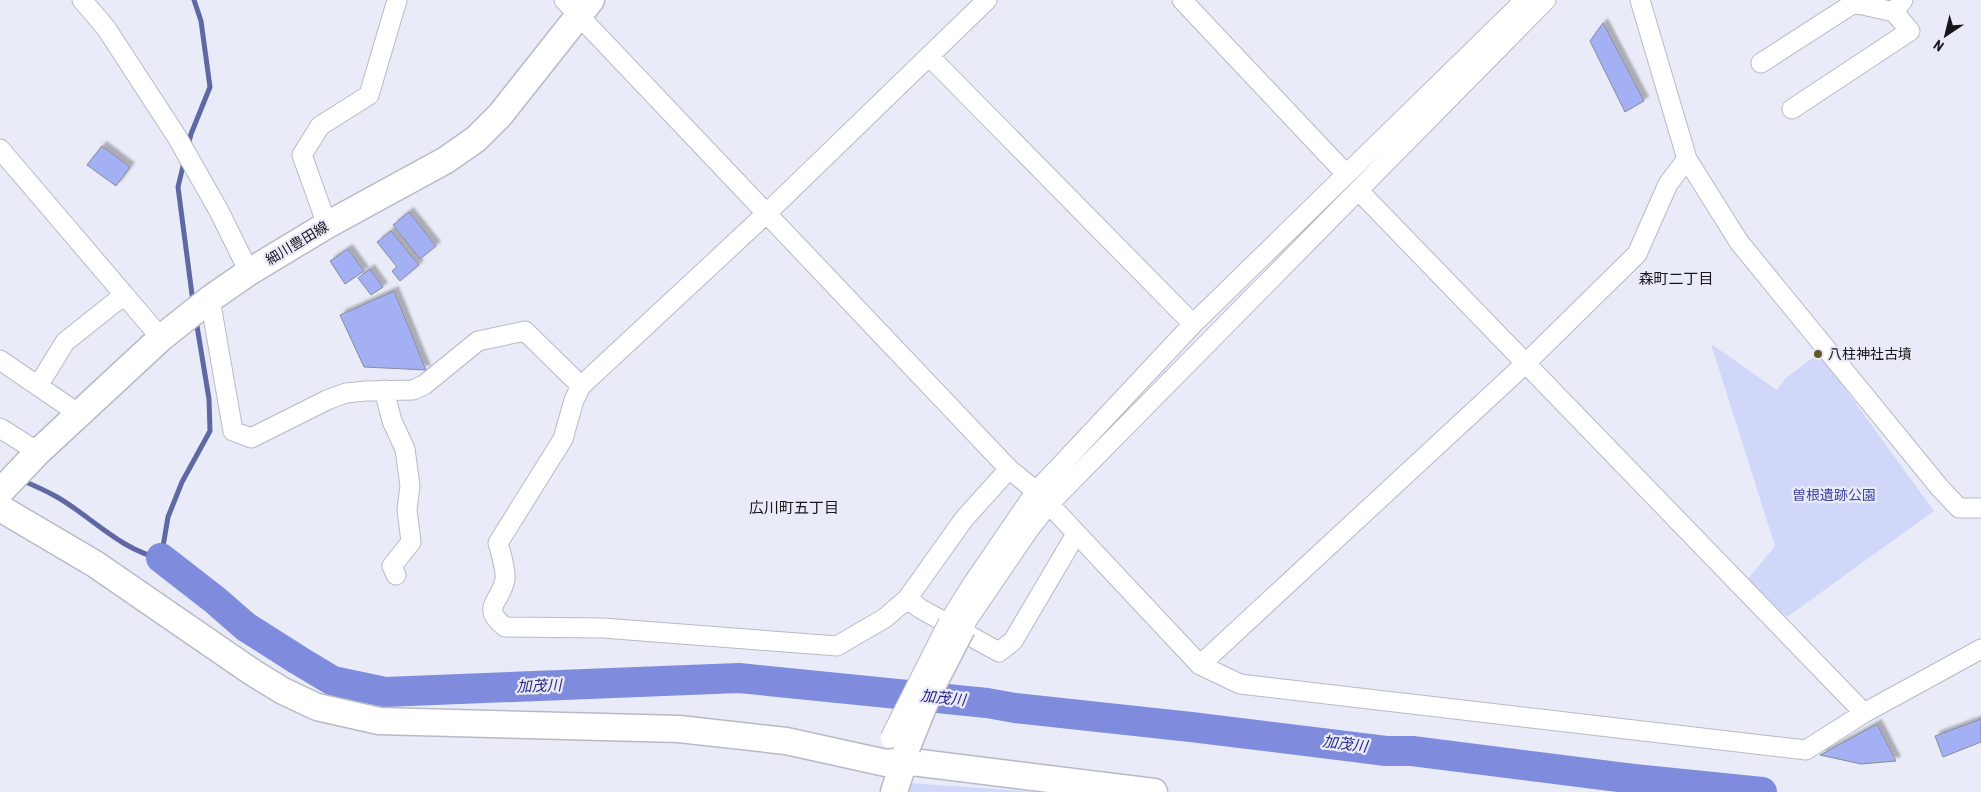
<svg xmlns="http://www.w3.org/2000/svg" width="1981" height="792" font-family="'Roboto Condensed','Noto Sans JP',sans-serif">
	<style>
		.green { fill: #d0d7f9 }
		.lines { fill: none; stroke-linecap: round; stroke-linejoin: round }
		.stream { stroke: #5f68a2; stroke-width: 5 }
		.river { stroke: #7f8bdd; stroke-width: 30 }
		.building { fill: #a4b0f4; stroke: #878a95; filter: url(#shadow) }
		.street-casing { stroke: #b7bac6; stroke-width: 21 }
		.secondary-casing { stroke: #b7bac6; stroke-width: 29 }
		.street { stroke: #fff; stroke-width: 19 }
		.secondary { stroke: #fff; stroke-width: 26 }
		.street-bridge-casing { stroke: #b7bac6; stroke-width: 21; stroke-linecap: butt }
		.secondary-bridge-casing { stroke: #b7bac6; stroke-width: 29; stroke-linecap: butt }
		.street-bridge { stroke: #fff; stroke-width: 19 }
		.secondary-bridge { stroke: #fff; stroke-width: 26 }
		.poi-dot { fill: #655825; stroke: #e9ebf8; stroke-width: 2 }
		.labels { text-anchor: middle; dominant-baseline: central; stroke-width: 4.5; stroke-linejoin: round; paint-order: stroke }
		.street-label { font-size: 14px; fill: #15161a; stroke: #e9ebf8 }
		.poi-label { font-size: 14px; fill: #15161a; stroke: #e9ebf8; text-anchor: start }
		.park-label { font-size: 14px; fill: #4045a5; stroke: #e9ebf8 }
		.neighbourhood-label { font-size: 15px; fill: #15161a; stroke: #e9ebf8 }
		.water-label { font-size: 15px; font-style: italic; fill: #282584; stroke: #e9ebf8 }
	</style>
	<defs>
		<filter id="shadow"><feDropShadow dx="4.5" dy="-4.5" stdDeviation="1" flood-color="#0004"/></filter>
	</defs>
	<rect width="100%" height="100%" fill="#e9ebf8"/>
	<path class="green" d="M 1711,344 L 1777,390 L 1786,378 L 1819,353 L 1934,511 L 1787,617 L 1747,580 L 1775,546 Z
		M 908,783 L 1039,792 L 905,792 Z"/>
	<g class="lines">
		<path class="stream" d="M 188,146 L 191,134 L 210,87 L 201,21 L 194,0
			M 184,162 L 178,187 L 193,302
			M 21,480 C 33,485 45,490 57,497 C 89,515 123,552 161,558 L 168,517 L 182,482 L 210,431 L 209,399 L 196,320"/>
		<path class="river" d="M 161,558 L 215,600 L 246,627 L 298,660 L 333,681 L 385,692 L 739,678 L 987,703 L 1015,708 L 1191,727 L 1386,751 L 1412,751 L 1634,779 L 1762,792"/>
	</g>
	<path class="building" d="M 1603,23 L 1644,101 L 1625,112 L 1590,41 Z
		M 102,146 L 130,167 L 116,186 L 87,165 Z
		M 409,212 L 436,246 L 420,259 L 393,225 Z
		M 391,231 L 419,265 L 400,281 L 392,271 L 397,267 L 377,242 Z
		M 348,249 L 364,271 L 345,284 L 330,261 Z
		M 370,269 L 383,287 L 371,295 L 358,278 Z
		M 394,291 L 426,370 L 364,367 L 340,315 Z
		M 1981,719 L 1981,742 L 1943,757 L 1935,736 Z
		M 1877,724 L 1896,761 L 1861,764 L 1820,755 Z"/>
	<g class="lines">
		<g class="street-casing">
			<path id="street" d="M 82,0 L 106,28 L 177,137 L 219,211 L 249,272
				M 564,0 L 1009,469 L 1036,491
				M 1182,0 L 1346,174
				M 1640,0 L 1687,159 L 1739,242 L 1940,488 L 1959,508 L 1981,508
				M 929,56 L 1193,324
				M 1761,63 L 1854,3 L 1894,12 L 1903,0
				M 1792,109 L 1910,31 L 1894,12
				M 0,149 L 161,338
				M 1359,191 L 1864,713
				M 327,225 L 302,155 L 320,126 L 369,95 L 397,0
				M 210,299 L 233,431 L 251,438 L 327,400 L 346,393 L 366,391 L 413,390 L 424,385 L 478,341 L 525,331 L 581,386 L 767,213 L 987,0
				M 0,360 L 79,414
				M 38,386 L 65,342 L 124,295
				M 581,386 L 574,400 L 563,439 L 498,543 C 501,554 506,568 505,579 C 502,601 479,607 505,627 L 603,628 L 837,646 L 885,618 L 907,599
				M 384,390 L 392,421 L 405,449 L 410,486 L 407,509 L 411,542 L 392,566 L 396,575
				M 0,428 L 38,452
				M 1009,469 L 964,519 L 907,599 L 921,609 L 999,652 L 1013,641 L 1076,534
				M 1049,504 L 1200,665 L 1240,684 L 1806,750 L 1864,713 L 1981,649
				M 948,623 L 971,586 L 1036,491 L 1060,466 L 1193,324 L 1525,0
				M 962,628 L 1028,531 L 1049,504 L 1546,0
				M 1200,665 L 1525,364 L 1637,254 L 1668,184 L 1687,159"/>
		</g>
		<g class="secondary-casing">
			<path id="secondary" d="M 0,492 L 38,452 L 161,338 L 210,299 L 249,272 L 327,225 L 446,160 L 476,139 L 500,115 L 591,0
				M 0,508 L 95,564 L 252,672 L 283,691 L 317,707 L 379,721 L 679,729 L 786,741 L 886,763 L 904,761 L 1154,792
				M 894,792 L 904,761 L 907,747"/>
		</g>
		<use href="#street" class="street"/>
		<use href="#secondary" class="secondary"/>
		<g class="street-bridge-casing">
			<path id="street-bridge" d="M 890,738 L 948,623"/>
		</g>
		<g class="secondary-bridge-casing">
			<path id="secondary-bridge" d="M 907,747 L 930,690 L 962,628"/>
		</g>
		<use href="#street-bridge" class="street-bridge"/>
		<use href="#secondary-bridge" class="secondary-bridge"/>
	</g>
	<circle class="poi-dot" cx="1818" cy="354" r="5"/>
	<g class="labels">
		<g class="street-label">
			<text transform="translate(297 243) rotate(-31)">細川豊田線</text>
		</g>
		<g class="poi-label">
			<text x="1828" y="354">八柱神社古墳</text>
		</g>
		<g class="park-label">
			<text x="1834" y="495">曽根遺跡公園</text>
		</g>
		<g class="neighbourhood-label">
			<text x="1676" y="279">森町二丁目</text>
			<text x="794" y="508">広川町五丁目</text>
		</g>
		<g class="water-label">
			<text transform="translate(539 686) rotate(-2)">加茂川</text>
			<text transform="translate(943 698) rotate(6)">加茂川</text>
			<text transform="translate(1345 744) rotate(7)">加茂川</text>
		</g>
	</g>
	<g transform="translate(1946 35) rotate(215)" stroke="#e9ebf8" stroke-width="4" paint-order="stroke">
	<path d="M0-4L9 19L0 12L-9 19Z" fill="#15161a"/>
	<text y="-8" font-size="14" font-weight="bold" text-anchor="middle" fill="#15161a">N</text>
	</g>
</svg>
